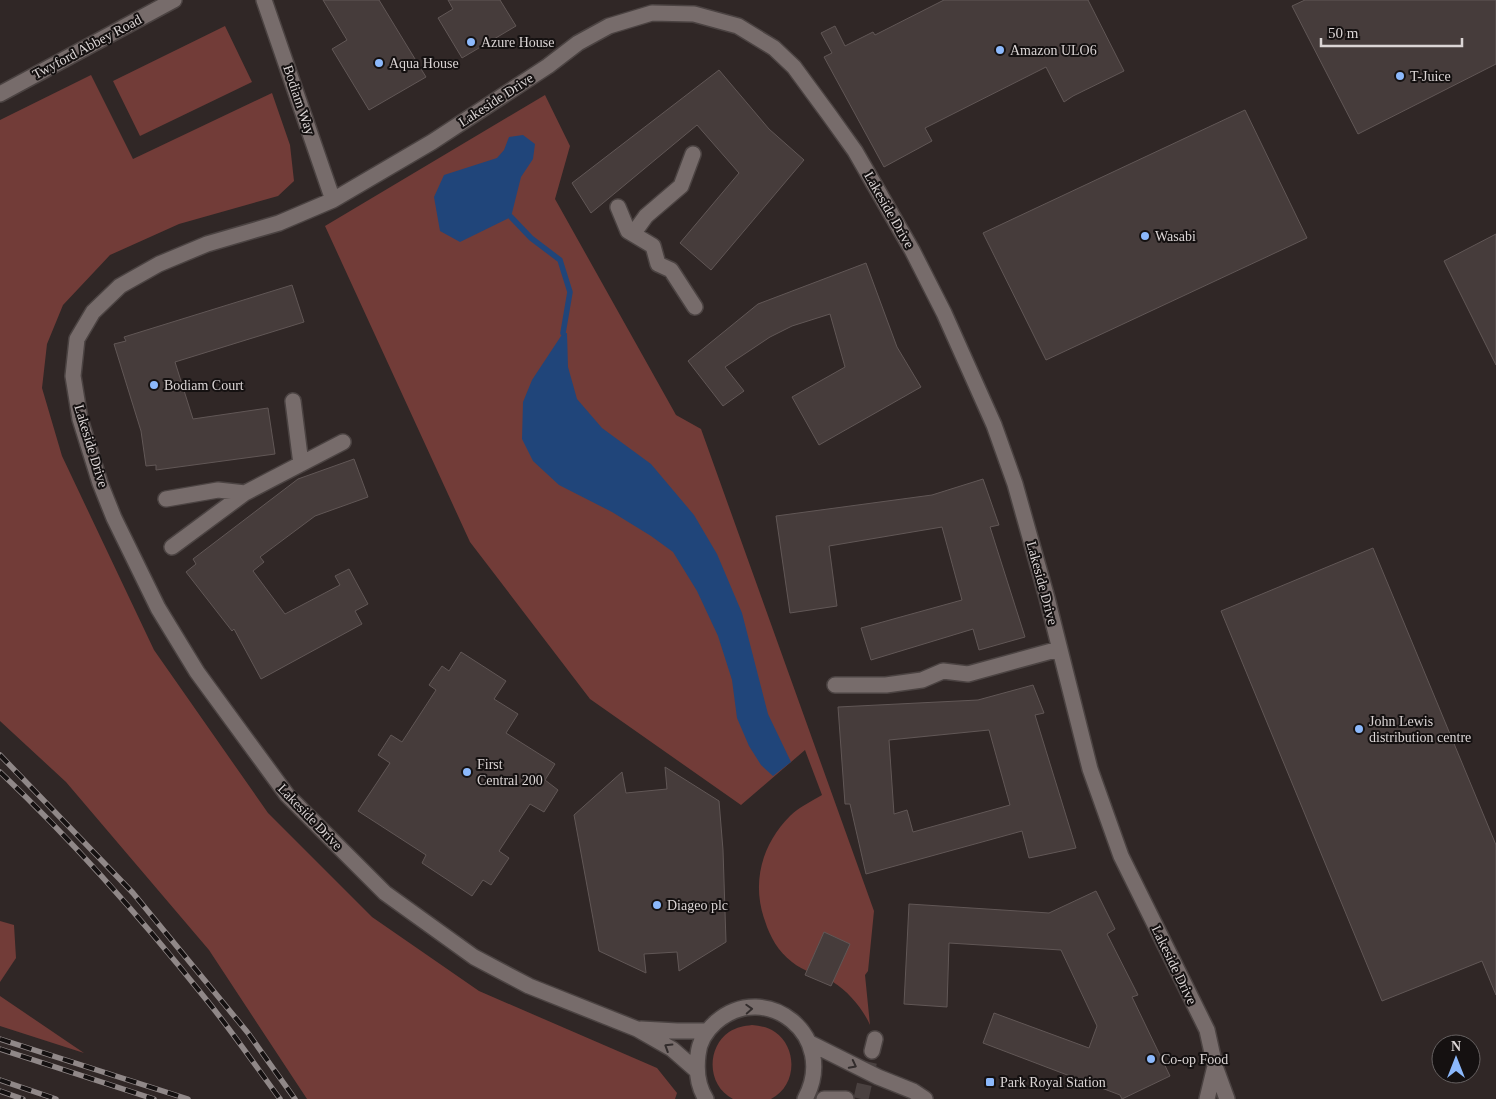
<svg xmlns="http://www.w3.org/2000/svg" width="1496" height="1099" font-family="'Times New Roman',serif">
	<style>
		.green { fill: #723c38 }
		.water { fill: #20457a }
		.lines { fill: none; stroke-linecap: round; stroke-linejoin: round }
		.stream { stroke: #20457a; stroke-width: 5.5 }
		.building { fill: #463c3b; stroke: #615756; fill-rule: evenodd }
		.minor-tunnel { stroke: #4a4140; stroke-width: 15; stroke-dasharray: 15 8; stroke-linecap: butt }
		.minor-casing { stroke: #4b4342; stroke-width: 18 }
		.minor { stroke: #776c6b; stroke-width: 15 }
		.rail-casing { stroke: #908888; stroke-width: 5.5 }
		.rail { stroke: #151111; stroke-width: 4; stroke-dasharray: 11; stroke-linecap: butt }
		.oneway { stroke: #322c2c }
		.poi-dot { fill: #8cb9fc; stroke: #151111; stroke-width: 2 }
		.labels { text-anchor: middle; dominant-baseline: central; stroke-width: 4; stroke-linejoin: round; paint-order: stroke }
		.poi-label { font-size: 14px; fill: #dbd5d5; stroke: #151111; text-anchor: start }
		.street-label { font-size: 14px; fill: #dbd5d5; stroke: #151111 }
	</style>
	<rect width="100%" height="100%" fill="#302726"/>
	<path class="green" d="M 225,26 L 252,82 L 140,136 L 113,81 Z
		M 91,75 L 133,159 L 272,93 L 290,145 L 294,181 L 278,196 L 179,224 L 110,255 L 63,305 L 47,344 L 42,388 L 62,456 L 154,650 L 268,813 L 372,917 L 479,991 L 657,1068 L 677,1093 L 675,1099 L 307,1099 L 209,950 L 66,782 L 0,721 L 0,120 Z
		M 545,95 L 570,146 L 555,199 L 676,415 L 701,429 L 874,911 L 868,971 L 865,975 L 870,1025 C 863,1009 848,991 833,982 C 819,975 803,971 792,962 C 778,951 770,937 765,921 C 751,883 762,844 790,816 C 799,807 812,801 822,795 L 805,750 L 741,805 L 590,699 L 470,542 L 325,226 Z
		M 0,921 L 14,925 L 16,958 L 0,982 Z
		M 0,996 L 84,1053 L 0,1026 Z
		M 752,1025 C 760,1026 768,1027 775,1032 C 798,1048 797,1086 771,1099 L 733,1099 C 707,1086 706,1048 729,1032 C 737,1027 744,1026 752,1025 Z"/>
	<path class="water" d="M 523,135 L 535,144 L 533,159 L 521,177 L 511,217 L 460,242 L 440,231 L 434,197 L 444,175 L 497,158 L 504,150 L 509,137 Z
		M 563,333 L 567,333 L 568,367 L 577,399 L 602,428 L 651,464 L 694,515 L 717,554 L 742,613 L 768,714 L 791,762 L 773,776 L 761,765 L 749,746 L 737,718 L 732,680 L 718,636 L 697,591 L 673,552 L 651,536 L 612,512 L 559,485 L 533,461 L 522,439 L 523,402 L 532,380 Z"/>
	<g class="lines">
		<path class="stream" d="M 511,217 L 531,238 L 560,260 L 570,292 L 563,333"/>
	</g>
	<path class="building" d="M 323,0 L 379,0 L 426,77 L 369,110 L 332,49 L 347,40 Z
		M 448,0 L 500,0 L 516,26 L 462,58 L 438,18 L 453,9 Z
		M 944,0 L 1088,0 L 1124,71 L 1073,96 L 1064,102 L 1046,67 L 925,128 L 932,141 L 884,167 L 824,57 L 832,53 L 821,33 L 835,26 L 845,46 L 873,32 L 875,35 Z
		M 1305,0 L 1496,0 L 1496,64 L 1358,134 L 1292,6 Z
		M 719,70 L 769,129 L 804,160 L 711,270 L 680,243 L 739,173 L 697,125 L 591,213 L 572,183 Z
		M 1245,110 L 1307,238 L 1046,360 L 983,233 Z
		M 1496,234 L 1496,365 L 1444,261 Z
		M 866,263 L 897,347 L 921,387 L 819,445 L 792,397 L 845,367 L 830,314 L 792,326 L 770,337 L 725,367 L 744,391 L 723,406 L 688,361 L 758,304 Z
		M 292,285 L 304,322 L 175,362 L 193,419 L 268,408 L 275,454 L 156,470 L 156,465 L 146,466 L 141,431 L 114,344 L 126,341 L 124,337 Z
		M 354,459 L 368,497 L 315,516 L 260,557 L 264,562 L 253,571 L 285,614 L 340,585 L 335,576 L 349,569 L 368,604 L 355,611 L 362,624 L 261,679 L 234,629 L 232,631 L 186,572 L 196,564 L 193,559 L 298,479 Z
		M 983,479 L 999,525 L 990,527 L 1025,637 L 979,650 L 973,629 L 871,660 L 861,628 L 962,600 L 942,527 L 829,546 L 837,606 L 790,613 L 776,516 L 932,495 Z
		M 1373,548 L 1496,845 L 1496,995 L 1482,961 L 1382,1001 L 1221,611 Z
		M 461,652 L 506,681 L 494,699 L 518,714 L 506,733 L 555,764 L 545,780 L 558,790 L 544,812 L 530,804 L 499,851 L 509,858 L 491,885 L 483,880 L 472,896 L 422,863 L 426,855 L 358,811 L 390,763 L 378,755 L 391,735 L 402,742 L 436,690 L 429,685 L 442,666 L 449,671 Z
		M 1033,685 L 1044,713 L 1035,715 L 1076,848 L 1029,858 L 1022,831 L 866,874 L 850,804 L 845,804 L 838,707 L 978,700 ZM 989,730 L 1010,805 L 913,832 L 907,810 L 894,814 L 889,740 Z
		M 665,767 L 719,801 L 723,850 L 726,942 L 679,971 L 677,952 L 644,954 L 646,973 L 599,951 L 574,815 L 622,772 L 626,793 L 667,789 Z
		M 1096,891 L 1115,929 L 1107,934 L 1138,995 L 1132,997 L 1170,1076 L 1122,1099 L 1120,1095 L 983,1043 L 994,1013 L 1089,1048 L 1097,1026 L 1061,950 L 949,943 L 947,1007 L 904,1004 L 909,904 L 1049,913 Z
		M 824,932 L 850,944 L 831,986 L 805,975 Z"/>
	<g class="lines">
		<path class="minor-tunnel" d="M 861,1099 L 872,1051"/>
		<g class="minor-casing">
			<path id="minor" d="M 264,0 L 333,200
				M 0,94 L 174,0
				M 618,207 L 628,231 L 653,246 L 658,264 L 671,270 L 695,307
				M 633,234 L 646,216 L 681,186 L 693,154
				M 293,401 L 301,464
				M 166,499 L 218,490 L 245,493 L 343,442
				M 172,547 L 245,493
				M 835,685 L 886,685 L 922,680 L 943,671 L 968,674 L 1059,649
				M 641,1029 L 677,1031 L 707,1031
				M 810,1043 L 878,1077 L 913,1091 L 925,1099
				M 872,1051 L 875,1039
				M 696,1070 L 672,1049 L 637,1029 L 529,986 L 474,957 L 385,893 L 287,795 L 197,672 L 158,608 L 114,518 L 100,483 L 80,419 L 73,376 L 77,339 L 93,312 L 120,286 L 159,264 L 207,244 L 279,223 L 333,200 L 432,142 L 548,66 L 578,43 L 609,26 L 652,13 L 694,14 L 738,26 L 774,48 L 794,67 L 830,116 L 855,151 L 912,250 L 944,313 L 994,425 L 1015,484 L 1047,598 L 1090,769 L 1121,856 L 1207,1030 L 1215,1066 L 1227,1099
				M 706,1099 C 697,1085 696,1071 698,1055 C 699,1041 706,1031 716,1022 C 766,979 839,1036 805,1099
				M 824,1099 L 846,1099
				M 1207,1099 L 1215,1066"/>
		</g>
		<use href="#minor" class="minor"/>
		<g class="rail-casing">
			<path id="rail" d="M 0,755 L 133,893 L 248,1033 L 295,1099
				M 0,772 C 74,842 141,918 205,998 C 231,1030 255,1065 280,1099
				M 0,1039 L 188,1099
				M 0,1049 L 154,1099
				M 0,1080 L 56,1099
				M 0,1091 L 23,1099"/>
		</g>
		<use href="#rail" class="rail"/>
	</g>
	<defs><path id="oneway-chevron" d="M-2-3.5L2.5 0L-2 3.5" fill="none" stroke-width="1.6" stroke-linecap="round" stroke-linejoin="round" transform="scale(1.25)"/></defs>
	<g class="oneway">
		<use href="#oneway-chevron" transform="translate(749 1009) rotate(-3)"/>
		<use href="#oneway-chevron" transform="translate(668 1047) rotate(-148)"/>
		<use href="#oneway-chevron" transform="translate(853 1065) rotate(27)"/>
	</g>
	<g class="poi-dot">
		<circle cx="471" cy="42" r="5"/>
		<circle cx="1000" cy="50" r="5"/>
		<circle cx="379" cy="63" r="5"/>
		<circle cx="1400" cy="76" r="5"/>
		<circle cx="1145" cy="236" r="5"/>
		<circle cx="154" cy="385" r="5"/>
		<circle cx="1359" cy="729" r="5"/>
		<circle cx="467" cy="772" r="5"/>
		<circle cx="657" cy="905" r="5"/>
		<circle cx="1151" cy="1059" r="5"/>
		<rect x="985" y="1077" width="10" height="10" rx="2.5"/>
	</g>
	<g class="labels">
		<g class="poi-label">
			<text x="481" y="42">Azure House</text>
			<text x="1010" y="50">Amazon ULO6</text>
			<text x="389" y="63">Aqua House</text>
			<text x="1410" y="76">T-Juice</text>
			<text x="1155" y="236">Wasabi</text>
			<text x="164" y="385">Bodiam Court</text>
			<text x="1369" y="721">John Lewis<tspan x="1369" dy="16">distribution centre</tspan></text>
			<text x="477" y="764">First<tspan x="477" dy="16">Central 200</tspan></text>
			<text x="667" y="905">Diageo plc</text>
			<text x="1161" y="1059">Co-op Food</text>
			<text x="1000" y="1082">Park Royal Station</text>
		</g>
		<g class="street-label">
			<text transform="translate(87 47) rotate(-28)">Twyford Abbey Road</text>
			<text transform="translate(299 100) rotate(71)">Bodiam Way</text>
			<text transform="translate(496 100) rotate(-33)">Lakeside Drive</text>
			<text transform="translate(889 210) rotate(60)">Lakeside Drive</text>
			<text transform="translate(91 446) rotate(73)">Lakeside Drive</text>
			<text transform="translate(1042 583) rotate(75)">Lakeside Drive</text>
			<text transform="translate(310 817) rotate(46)">Lakeside Drive</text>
			<text transform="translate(1174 965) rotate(64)">Lakeside Drive</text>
		</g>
	</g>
	<g transform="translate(1456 1059)"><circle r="24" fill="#151111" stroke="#645f5f"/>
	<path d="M0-4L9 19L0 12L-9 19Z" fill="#8cb9fc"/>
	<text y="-8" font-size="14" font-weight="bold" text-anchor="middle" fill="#dbd5d5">N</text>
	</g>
	<path d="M1321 38v8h141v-8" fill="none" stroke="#dbd5d5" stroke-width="2.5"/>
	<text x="1328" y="38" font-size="15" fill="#dbd5d5" stroke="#151111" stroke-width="4" paint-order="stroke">50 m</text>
</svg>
